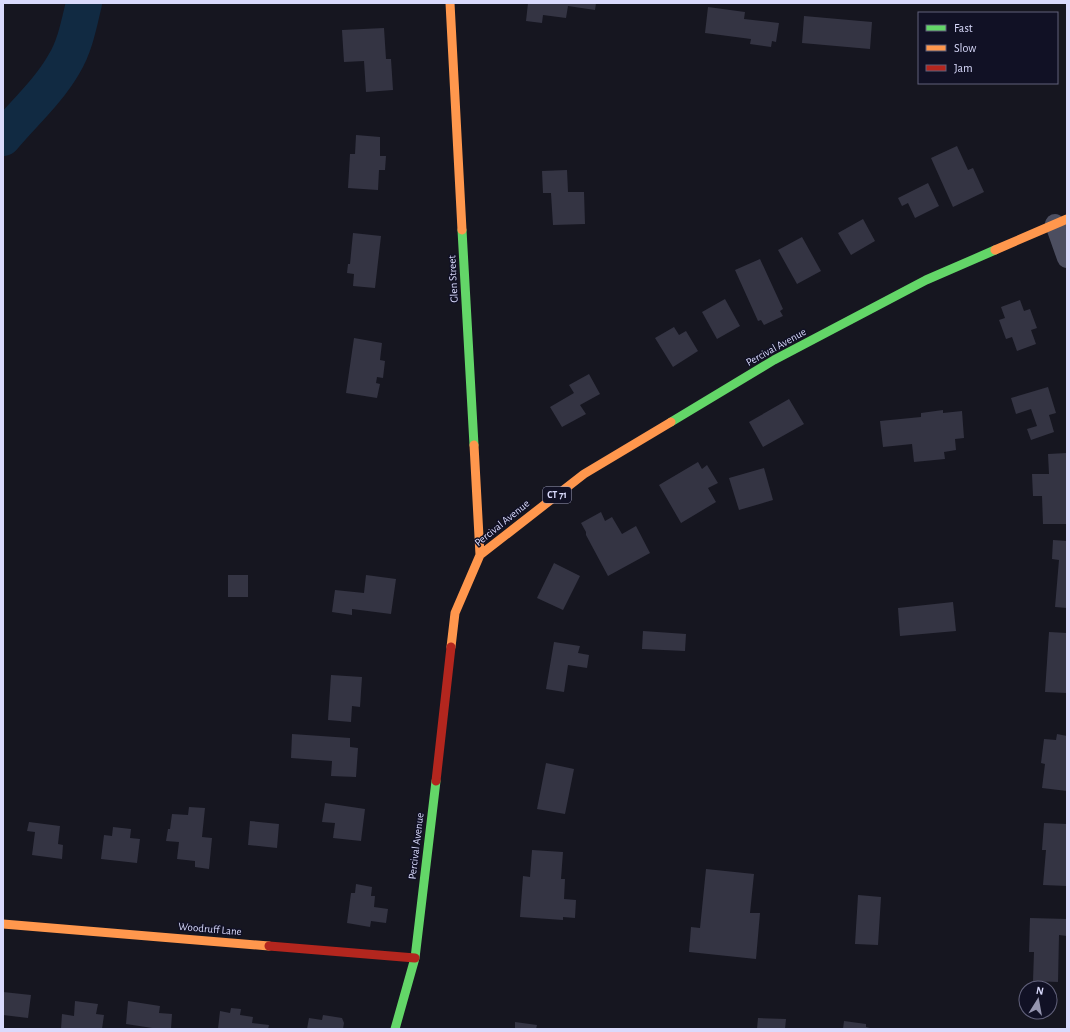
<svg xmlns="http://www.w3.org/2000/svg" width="1070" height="1032" font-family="'Alegreya Sans',sans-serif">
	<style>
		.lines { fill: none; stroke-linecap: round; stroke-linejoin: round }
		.river { stroke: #112a42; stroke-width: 36 }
		.building { fill: #343443 }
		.street { stroke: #4c4e60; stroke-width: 20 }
		.fast { stroke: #63d668; stroke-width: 9 }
		.slow { stroke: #ff974d; stroke-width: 9 }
		.jam { stroke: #b3261e; stroke-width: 9 }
		.labels { text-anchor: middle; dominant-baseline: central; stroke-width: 3; stroke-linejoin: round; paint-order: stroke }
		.shield { fill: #111125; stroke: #9d9ebc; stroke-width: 1 }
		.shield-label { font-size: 10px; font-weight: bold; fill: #d9dafc }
		.street-label { font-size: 11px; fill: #d9dafc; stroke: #111125 }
	</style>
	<rect width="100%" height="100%" fill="#161620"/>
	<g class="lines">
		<path class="river" d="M 3,138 C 23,114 48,92 64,64 C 75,46 79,24 84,3"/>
	</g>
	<path class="building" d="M 528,3 L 596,3 L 595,10 L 568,6 L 566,18 L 543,15 L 542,23 L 526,21 Z
		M 708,7 L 745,12 L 744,19 L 779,23 L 776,42 L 772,41 L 771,47 L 750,44 L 751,39 L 705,33 Z
		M 804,16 L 872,22 L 870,49 L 802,43 Z
		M 384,28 L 386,59 L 391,59 L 393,90 L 366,92 L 364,61 L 344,62 L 342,30 Z
		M 356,135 L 380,137 L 380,156 L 386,156 L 385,170 L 379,170 L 378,190 L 348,188 L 350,154 L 355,154 Z
		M 957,146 L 968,170 L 973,168 L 984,192 L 953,207 L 931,158 Z
		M 567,170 L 568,192 L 584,192 L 585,224 L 553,225 L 551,193 L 543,193 L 542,171 Z
		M 928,183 L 939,206 L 915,218 L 908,203 L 902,206 L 898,198 Z
		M 863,219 L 875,241 L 851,255 L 838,233 Z
		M 353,233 L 381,236 L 375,288 L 353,286 L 354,274 L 347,273 L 348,264 L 350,264 Z
		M 802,237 L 821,271 L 797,284 L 778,250 Z
		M 760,259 L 783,309 L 780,311 L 783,316 L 764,325 L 761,320 L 758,321 L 735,270 Z
		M 725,299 L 740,326 L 717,339 L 702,312 Z
		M 1020,300 L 1024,311 L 1030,309 L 1037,328 L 1031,330 L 1036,344 L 1017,351 L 1012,337 L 1006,339 L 999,320 L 1005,318 L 1001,307 Z
		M 674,327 L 679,335 L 686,331 L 698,351 L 673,367 L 655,338 Z
		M 354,338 L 382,343 L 380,360 L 385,361 L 383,378 L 377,377 L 376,383 L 380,384 L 377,398 L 346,393 Z
		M 589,374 L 600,394 L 580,405 L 586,414 L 562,427 L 550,407 L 574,393 L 569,385 Z
		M 1048,387 L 1056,413 L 1049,415 L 1054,432 L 1031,440 L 1027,429 L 1037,426 L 1031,409 L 1016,414 L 1011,398 Z
		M 789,399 L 804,424 L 763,447 L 749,422 Z
		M 943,410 L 943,413 L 962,411 L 964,438 L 955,439 L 956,450 L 944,452 L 945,459 L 914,462 L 912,444 L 883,447 L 880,421 L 921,417 L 921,413 Z
		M 1067,453 L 1067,524 L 1043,524 L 1042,496 L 1033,496 L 1032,474 L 1049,474 L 1048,454 Z
		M 698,462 L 702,469 L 707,465 L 718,483 L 708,488 L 716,502 L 681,523 L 659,485 Z
		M 764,468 L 773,500 L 739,510 L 729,478 Z
		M 601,512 L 605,521 L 612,517 L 622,534 L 636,526 L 650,553 L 608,576 L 586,535 L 586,532 L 581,523 Z
		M 1053,540 L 1067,541 L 1067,608 L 1055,607 L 1059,560 L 1052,559 Z
		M 554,563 L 580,576 L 563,610 L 537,598 Z
		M 228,575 L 248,575 L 248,597 L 228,597 Z
		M 366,575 L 396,579 L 391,614 L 352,609 L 352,615 L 332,612 L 335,590 L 364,593 Z
		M 953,602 L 956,631 L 900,636 L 898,608 Z
		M 643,631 L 686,634 L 685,651 L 642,649 Z
		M 1049,632 L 1067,633 L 1067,693 L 1045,692 Z
		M 554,642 L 580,646 L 578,653 L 589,655 L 587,668 L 568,665 L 564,692 L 546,689 Z
		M 331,675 L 362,677 L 360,707 L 352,706 L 351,722 L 328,720 Z
		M 292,734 L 350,738 L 350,747 L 358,748 L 356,777 L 331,776 L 332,761 L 291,758 Z
		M 1057,734 L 1067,736 L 1067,791 L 1042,788 L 1045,764 L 1041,763 L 1044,739 L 1056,740 Z
		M 546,763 L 574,769 L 565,814 L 537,809 Z
		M 325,803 L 365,809 L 361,841 L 333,838 L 335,823 L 322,822 Z
		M 189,807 L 205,808 L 202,837 L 212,838 L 209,869 L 195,867 L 195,861 L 177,859 L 179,842 L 166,841 L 168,829 L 170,829 L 172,814 L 188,815 Z
		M 250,821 L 279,824 L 277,848 L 248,845 Z
		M 29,822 L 60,826 L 58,844 L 63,845 L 62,859 L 32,855 L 35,832 L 27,831 Z
		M 1044,823 L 1067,824 L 1067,886 L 1043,885 L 1046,850 L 1042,850 Z
		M 113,827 L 131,829 L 130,838 L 140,839 L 137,863 L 101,859 L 104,835 L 112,836 Z
		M 532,850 L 563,852 L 561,879 L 565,879 L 564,899 L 576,900 L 575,918 L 563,917 L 563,920 L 520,917 L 523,876 L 530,877 Z
		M 706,869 L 754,874 L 750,913 L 760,913 L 756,959 L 689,952 L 691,927 L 700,928 Z
		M 356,884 L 372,887 L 371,896 L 375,896 L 374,907 L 388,909 L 386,923 L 371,921 L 370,927 L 347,923 L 351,893 L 355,893 Z
		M 858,895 L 881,897 L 878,945 L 855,944 Z
		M 1030,918 L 1067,919 L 1067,936 L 1059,935 L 1058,982 L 1033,981 L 1034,952 L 1029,952 Z
		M 3,992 L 31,995 L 28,1018 L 3,1015 Z
		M 75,1001 L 98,1004 L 96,1014 L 104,1015 L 102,1029 L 61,1029 L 62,1014 L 74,1016 Z
		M 128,1001 L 160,1006 L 159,1013 L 172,1014 L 171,1029 L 159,1029 L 126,1024 Z
		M 231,1008 L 241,1009 L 240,1015 L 253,1017 L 252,1023 L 269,1025 L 268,1029 L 218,1029 L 220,1011 L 230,1013 Z
		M 323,1015 L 342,1018 L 344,1023 L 343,1029 L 307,1029 L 309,1018 L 322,1020 Z
		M 758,1018 L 786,1019 L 785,1029 L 757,1029 Z
		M 844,1021 L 866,1024 L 866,1027 L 874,1029 L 843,1029 Z
		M 515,1022 L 537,1025 L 536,1029 L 515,1029 Z"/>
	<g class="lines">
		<path class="street" d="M 1055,224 L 1067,258"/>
		<path class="fast" d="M 462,230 L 474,445
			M 671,422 L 774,360 L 926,280 L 995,250
			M 395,1029 L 415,958 L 436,781"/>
		<path class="slow" d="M 450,3 L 462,230
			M 995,250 L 1067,219
			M 474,445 L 480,555
			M 451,647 L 455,613 L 480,555 L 584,474 L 671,422
			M 3,924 L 269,946"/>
		<path class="jam" d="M 436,781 L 451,647
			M 269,946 L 415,958"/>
	</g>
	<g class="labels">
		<rect class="shield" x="543" y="487" width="28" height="16" rx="3"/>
		<g class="shield-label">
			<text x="557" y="495">CT 71</text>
		</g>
		<g class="street-label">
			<text transform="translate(453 279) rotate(-93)">Glen Street</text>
			<text transform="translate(776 347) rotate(-29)">Percival Avenue</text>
			<text transform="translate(502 523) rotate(-39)">Percival Avenue</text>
			<text transform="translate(416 846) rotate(-83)">Percival Avenue</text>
			<text transform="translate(210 929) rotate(5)">Woodruff Lane</text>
		</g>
	</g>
	<rect width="1070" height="1032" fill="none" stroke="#d9dafc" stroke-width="8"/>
	<rect x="918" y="12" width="140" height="72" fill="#111125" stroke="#61617b"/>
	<rect x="926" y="25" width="20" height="6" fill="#63d668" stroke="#61617b"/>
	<text x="954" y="32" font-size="12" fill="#d9dafc">Fast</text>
	<rect x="926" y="45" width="20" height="6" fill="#ff974d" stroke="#61617b"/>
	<text x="954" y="52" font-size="12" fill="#d9dafc">Slow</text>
	<rect x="926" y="65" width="20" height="6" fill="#b3261e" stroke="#61617b"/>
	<text x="954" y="72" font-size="12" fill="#d9dafc">Jam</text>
	<g transform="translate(1038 1000) rotate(11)"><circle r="19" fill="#111125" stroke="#61617b"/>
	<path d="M0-3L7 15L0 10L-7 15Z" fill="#9595af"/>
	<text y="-6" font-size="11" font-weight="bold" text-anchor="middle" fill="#d9dafc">N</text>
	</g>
</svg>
